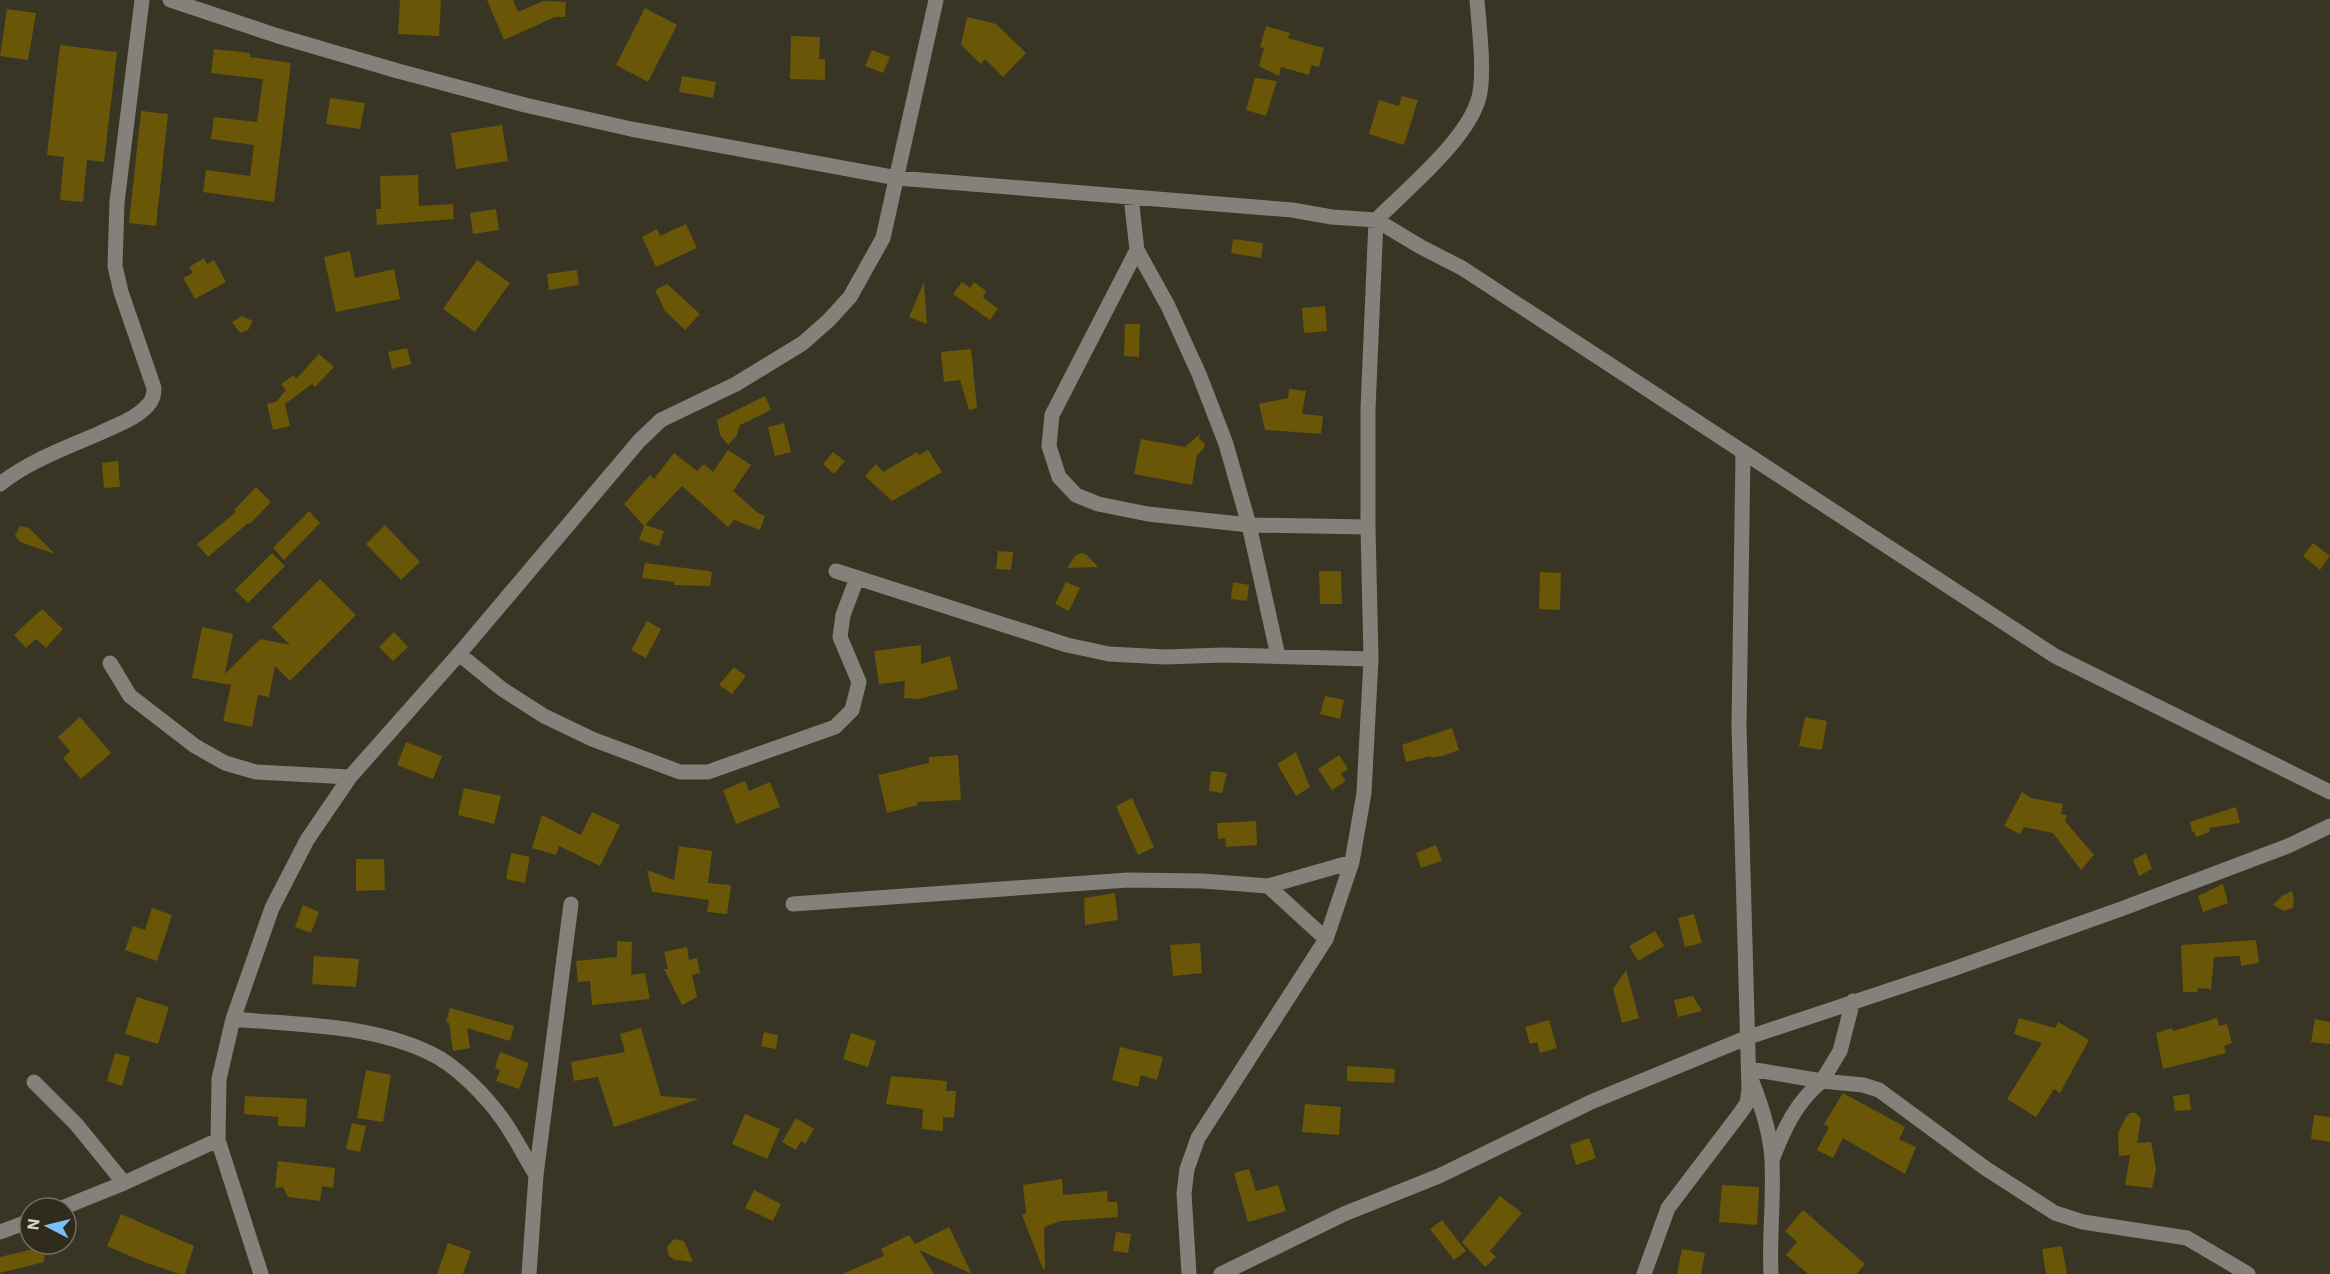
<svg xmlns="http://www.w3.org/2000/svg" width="2330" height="1274" font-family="'IBM Plex Sans',sans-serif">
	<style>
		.building { fill: #695606 }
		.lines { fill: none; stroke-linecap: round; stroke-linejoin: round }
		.minor { stroke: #838179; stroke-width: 15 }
	</style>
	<rect width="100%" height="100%" fill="#393524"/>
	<path class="building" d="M 400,0 L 441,0 L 439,36 L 398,34 Z
		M 487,0 L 513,0 L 518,12 L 543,1 L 566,2 L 565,17 L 555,17 L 504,40 Z
		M 645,8 L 677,25 L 648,82 L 616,65 Z
		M 7,9 L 36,13 L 28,60 L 0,56 Z
		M 967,17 L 996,24 L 1026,53 L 1003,77 L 985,59 L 981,64 L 961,45 Z
		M 1266,26 L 1290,33 L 1288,38 L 1324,48 L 1319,67 L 1311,65 L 1309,75 L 1281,67 L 1279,76 L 1259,66 L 1264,48 L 1260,47 Z
		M 791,36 L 820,37 L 819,59 L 825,59 L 825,80 L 790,79 Z
		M 60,45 L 117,52 L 104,162 L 87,160 L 83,202 L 60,200 L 64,157 L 47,155 Z
		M 214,49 L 250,53 L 250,57 L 291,63 L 274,202 L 203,192 L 206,170 L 250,176 L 254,145 L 211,139 L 214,117 L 257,122 L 263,79 L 211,73 Z
		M 872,50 L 890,57 L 883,73 L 865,66 Z
		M 682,76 L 716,82 L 713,98 L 679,92 Z
		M 1255,78 L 1277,81 L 1266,116 L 1246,110 Z
		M 1402,96 L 1418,100 L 1404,145 L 1369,134 L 1379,100 L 1399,106 Z
		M 330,98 L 365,103 L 360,129 L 326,124 Z
		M 141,111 L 168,114 L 156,226 L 129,223 Z
		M 502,125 L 508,161 L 456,169 L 451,133 Z
		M 418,175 L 419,206 L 453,204 L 454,219 L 377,225 L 376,209 L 381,209 L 380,176 Z
		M 496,209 L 499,230 L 473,234 L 470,213 Z
		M 686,224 L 697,248 L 656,267 L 642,237 L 657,229 L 660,236 Z
		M 1233,239 L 1263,243 L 1261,258 L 1231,253 Z
		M 350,251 L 355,278 L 394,269 L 400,299 L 336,312 L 324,257 Z
		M 204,258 L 207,264 L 214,260 L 226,282 L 195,299 L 183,278 L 193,273 L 189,267 Z
		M 477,260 L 510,283 L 475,332 L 443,309 Z
		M 577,270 L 579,285 L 549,290 L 547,274 Z
		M 924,282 L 927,324 L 909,317 Z
		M 962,282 L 970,288 L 974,282 L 986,291 L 983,297 L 998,309 L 990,320 L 953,294 Z
		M 667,284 L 700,314 L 685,330 L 665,311 L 655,290 Z
		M 1325,306 L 1327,331 L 1304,333 L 1302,308 Z
		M 242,316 L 253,321 L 248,330 L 240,333 L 232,322 Z
		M 1125,324 L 1140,324 L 1139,357 L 1124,356 Z
		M 407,348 L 411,364 L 392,369 L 388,352 Z
		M 971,349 L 977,408 L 969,410 L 960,380 L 944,382 L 941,352 Z
		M 319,354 L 334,367 L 315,387 L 312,384 L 285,404 L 290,426 L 273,430 L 267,404 L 276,402 L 286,390 L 281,384 L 294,375 L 296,379 Z
		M 1289,389 L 1306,391 L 1302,414 L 1323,416 L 1321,434 L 1265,430 L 1259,404 L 1288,398 Z
		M 765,396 L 771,410 L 740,425 L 737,435 L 728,445 L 720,435 L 717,420 Z
		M 784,423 L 791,452 L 775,456 L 768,427 Z
		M 1200,434 L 1199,439 L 1205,444 L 1204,448 L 1197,455 L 1192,485 L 1134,474 L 1141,439 L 1185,447 Z
		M 728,450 L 751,465 L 733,491 L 758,513 L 765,516 L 760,530 L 734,520 L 728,527 L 682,486 L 645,525 L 664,531 L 659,546 L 639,540 L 644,526 L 624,504 L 650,475 L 654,479 L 674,453 L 697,471 L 704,464 L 713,472 Z
		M 928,450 L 942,472 L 892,501 L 865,476 L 876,464 L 883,472 L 917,452 L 919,455 Z
		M 833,452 L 845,461 L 834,474 L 823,464 Z
		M 118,461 L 120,487 L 104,488 L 102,463 Z
		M 256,487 L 271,502 L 250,524 L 248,523 L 208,557 L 197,544 L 236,512 L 234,510 Z
		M 309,511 L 320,523 L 284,560 L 273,548 Z
		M 385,525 L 420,562 L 401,580 L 366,544 Z
		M 20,526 L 29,528 L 55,554 L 20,542 L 15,535 Z
		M 2313,543 L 2330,556 L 2320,570 L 2303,556 Z
		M 998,551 L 1013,552 L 1011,570 L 996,569 Z
		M 272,553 L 285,566 L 248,603 L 235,590 Z
		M 1082,553 L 1087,555 L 1098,567 L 1067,568 L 1076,555 Z
		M 645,563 L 709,571 L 712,573 L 710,586 L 674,585 L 674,582 L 642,578 Z
		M 1319,571 L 1341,571 L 1342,604 L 1320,604 Z
		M 1540,572 L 1561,573 L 1560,610 L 1539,609 Z
		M 320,579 L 356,615 L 290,681 L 275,666 L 269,697 L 258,695 L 252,727 L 223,721 L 231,685 L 192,678 L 202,627 L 233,634 L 225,674 L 260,639 L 290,645 L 272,627 Z
		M 1066,582 L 1080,588 L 1069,611 L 1055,604 Z
		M 1233,582 L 1249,585 L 1247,601 L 1231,599 Z
		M 42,609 L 63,629 L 46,648 L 36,639 L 26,648 L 14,635 Z
		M 647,621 L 661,629 L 646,658 L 631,650 Z
		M 394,632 L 408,647 L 393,661 L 379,647 Z
		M 921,645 L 921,664 L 950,656 L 958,689 L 919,699 L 904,698 L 905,681 L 879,684 L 874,651 Z
		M 734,667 L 746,676 L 732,694 L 719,685 Z
		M 1325,696 L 1344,700 L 1340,719 L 1320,714 Z
		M 80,717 L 111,753 L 81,779 L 63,758 L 70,751 L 58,737 Z
		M 1805,717 L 1827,721 L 1822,750 L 1799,746 Z
		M 1452,728 L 1459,750 L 1442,756 L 1431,758 L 1431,756 L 1406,762 L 1402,745 Z
		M 406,742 L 442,756 L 433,779 L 397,765 Z
		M 1296,752 L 1310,787 L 1296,796 L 1277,764 Z
		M 958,755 L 961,800 L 917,802 L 918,805 L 887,813 L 878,775 L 929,763 L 929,757 Z
		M 1339,755 L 1348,769 L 1341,774 L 1346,781 L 1332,790 L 1318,769 Z
		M 1211,771 L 1227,773 L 1222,793 L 1209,791 Z
		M 745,781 L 749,791 L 770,782 L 780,807 L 736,824 L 723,790 Z
		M 464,788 L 501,796 L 494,824 L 458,815 Z
		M 2022,792 L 2031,798 L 2063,804 L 2061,814 L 2067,815 L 2065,821 L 2094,855 L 2081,870 L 2053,833 L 2024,827 L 2020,834 L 2004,826 Z
		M 1132,798 L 1154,847 L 1138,855 L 1116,806 Z
		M 2236,807 L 2240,823 L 2209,828 L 2210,832 L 2196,837 L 2194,831 L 2192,832 L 2190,822 Z
		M 592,812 L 620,825 L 600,866 L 559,846 L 556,855 L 532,848 L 542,815 L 581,835 Z
		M 1256,821 L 1257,845 L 1226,847 L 1225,838 L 1218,839 L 1217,823 Z
		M 1436,845 L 1442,861 L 1421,868 L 1416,853 Z
		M 679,846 L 712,851 L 708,883 L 731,885 L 727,914 L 707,912 L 709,900 L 652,892 L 647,870 L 674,880 Z
		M 511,853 L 530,857 L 525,883 L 506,879 Z
		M 2146,853 L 2152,869 L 2139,876 L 2133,860 Z
		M 356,859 L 384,859 L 385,890 L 356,891 Z
		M 2223,884 L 2228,903 L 2203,912 L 2198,896 Z
		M 2292,891 L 2294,901 L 2293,908 L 2284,911 L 2273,905 L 2282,896 Z
		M 1115,893 L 1118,920 L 1085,925 L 1084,898 Z
		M 303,905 L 319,912 L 311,933 L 295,927 Z
		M 152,908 L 172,915 L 157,961 L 125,950 L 133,926 L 145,930 Z
		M 1694,914 L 1702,943 L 1685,947 L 1678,918 Z
		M 1655,931 L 1664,946 L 1638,961 L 1629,946 Z
		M 2256,940 L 2259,963 L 2241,966 L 2240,956 L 2214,957 L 2211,989 L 2198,988 L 2197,992 L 2183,992 L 2181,945 Z
		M 617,941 L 632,942 L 631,975 L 645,973 L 650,999 L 592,1005 L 590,981 L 578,982 L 576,961 L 617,957 Z
		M 1200,943 L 1202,973 L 1173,976 L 1170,945 Z
		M 687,947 L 689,960 L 697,958 L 700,973 L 692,975 L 697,997 L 682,1005 L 664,969 L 668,969 L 664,952 Z
		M 314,956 L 359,959 L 356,987 L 312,984 Z
		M 1626,970 L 1639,1018 L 1622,1023 L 1613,989 Z
		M 1693,996 L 1702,1011 L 1678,1017 L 1674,1000 Z
		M 137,997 L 169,1007 L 158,1044 L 125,1034 Z
		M 450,1008 L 514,1026 L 510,1041 L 467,1028 L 470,1048 L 453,1051 L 449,1023 L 446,1022 Z
		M 2019,1018 L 2055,1028 L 2058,1022 L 2089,1040 L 2060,1093 L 2054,1089 L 2036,1117 L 2007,1099 L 2042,1043 L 2014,1034 Z
		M 2217,1018 L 2219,1026 L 2227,1024 L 2232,1043 L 2224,1046 L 2226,1053 L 2163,1069 L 2156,1033 L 2172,1028 L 2173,1031 Z
		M 2315,1019 L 2330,1022 L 2330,1044 L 2311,1042 Z
		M 1549,1020 L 1557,1048 L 1540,1053 L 1537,1042 L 1530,1044 L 1525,1027 Z
		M 641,1028 L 661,1096 L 699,1099 L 614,1127 L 598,1077 L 574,1081 L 571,1062 L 625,1052 L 620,1034 Z
		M 764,1032 L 778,1035 L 776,1049 L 761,1046 Z
		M 851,1033 L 876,1041 L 868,1067 L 843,1059 Z
		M 1120,1047 L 1163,1057 L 1157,1080 L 1141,1075 L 1138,1087 L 1112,1080 Z
		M 500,1052 L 529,1063 L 519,1089 L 496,1081 L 500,1070 L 495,1068 Z
		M 115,1053 L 130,1057 L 122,1086 L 107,1081 Z
		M 1347,1066 L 1395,1069 L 1394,1083 L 1347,1081 Z
		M 366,1070 L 391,1075 L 383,1122 L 357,1118 Z
		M 891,1076 L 947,1081 L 946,1091 L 956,1091 L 954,1118 L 943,1117 L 943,1131 L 922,1129 L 923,1109 L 886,1104 Z
		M 1843,1093 L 1905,1127 L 1899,1139 L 1916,1147 L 1905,1174 L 1843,1138 L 1833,1158 L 1817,1150 L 1829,1127 L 1824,1124 Z
		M 2189,1094 L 2191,1110 L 2175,1111 L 2173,1096 Z
		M 245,1096 L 307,1099 L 305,1127 L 278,1126 L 278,1117 L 244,1114 Z
		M 1305,1104 L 1341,1107 L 1339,1135 L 1302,1132 Z
		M 2130,1113 L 2136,1113 L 2141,1119 L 2137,1143 L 2151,1142 L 2156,1169 L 2152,1188 L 2125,1185 L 2130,1155 L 2119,1156 L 2118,1133 L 2126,1117 Z
		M 745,1114 L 780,1129 L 767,1159 L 732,1144 Z
		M 2314,1115 L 2330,1117 L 2330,1142 L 2311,1139 Z
		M 796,1118 L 814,1129 L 805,1144 L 801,1141 L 796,1150 L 782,1142 Z
		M 352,1123 L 366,1126 L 360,1152 L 346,1149 Z
		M 1589,1138 L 1596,1158 L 1576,1165 L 1570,1145 Z
		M 278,1161 L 335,1168 L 333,1188 L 322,1186 L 320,1201 L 288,1197 L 283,1187 L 275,1188 Z
		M 1249,1169 L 1256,1191 L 1278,1185 L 1286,1211 L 1248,1222 L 1234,1173 Z
		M 1062,1179 L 1063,1195 L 1107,1191 L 1108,1202 L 1117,1202 L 1118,1217 L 1061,1221 L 1044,1227 L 1045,1269 L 1043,1269 L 1022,1215 L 1026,1213 L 1023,1185 Z
		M 1722,1185 L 1759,1187 L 1757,1225 L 1719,1222 Z
		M 754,1190 L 781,1204 L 773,1221 L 745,1208 Z
		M 1500,1196 L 1522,1213 L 1490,1251 L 1496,1257 L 1485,1267 L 1462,1242 Z
		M 1803,1210 L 1865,1264 L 1857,1274 L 1808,1274 L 1786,1255 L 1797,1242 L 1785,1231 Z
		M 121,1214 L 194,1246 L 185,1274 L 179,1274 L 144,1262 L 107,1246 Z
		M 1442,1220 L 1466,1251 L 1454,1260 L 1430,1229 Z
		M 949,1227 L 972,1274 L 919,1250 L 934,1274 L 842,1274 L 884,1256 L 881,1249 L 909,1235 L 915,1244 Z
		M 1116,1232 L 1131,1234 L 1128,1253 L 1113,1251 Z
		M 674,1239 L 684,1241 L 693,1262 L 675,1260 L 669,1256 L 667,1247 Z
		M 448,1243 L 471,1251 L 463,1274 L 437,1274 Z
		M 2062,1246 L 2067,1274 L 2046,1274 L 2042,1249 Z
		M 34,1249 L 45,1249 L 44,1262 L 0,1273 L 0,1257 Z
		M 1682,1249 L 1705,1253 L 1701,1274 L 1677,1274 Z"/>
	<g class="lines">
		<path class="minor" d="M 170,0 L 278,36 L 398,71 L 525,105 L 631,129 L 897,178 L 1292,210 L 1332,217 L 1376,220 L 1421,247 L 1462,268 L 2055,656 L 2330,792
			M 1131,197 L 1137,250 L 1168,306 L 1199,374 L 1226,444 L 1249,525 L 1278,656
			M 1137,250 L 1052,415 L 1049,446 L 1059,477 L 1076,495 L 1098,504 L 1148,514 L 1249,525 L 1368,527
			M 0,484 C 29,461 66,448 100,433 C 116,425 136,419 148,405 C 153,400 154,395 154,388 L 121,292 L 115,266 L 117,202 L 142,0
			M 836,571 L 1067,645 L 1109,654 L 1165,657 L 1224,655 L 1371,659
			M 459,654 L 502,689 L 544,716 L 592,739 L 680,772 L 708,772 L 835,727 L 852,710 L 859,682 L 840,637 L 843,615 L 857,578
			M 110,663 L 130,696 L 195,746 L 225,763 L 256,772 L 350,777
			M 1268,886 L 1326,939
			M 793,904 L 1128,880 L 1203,881 L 1268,886 L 1352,862
			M 1853,1001 L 1840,1051 L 1822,1081 L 1863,1085 L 1879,1090 L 1985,1168 L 2055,1213 L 2083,1222 L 2187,1238 L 2248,1274
			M 233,1019 C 298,1025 369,1024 430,1053 C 456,1065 487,1097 503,1120 C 515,1137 525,1157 536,1175
			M 1750,1069 L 1822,1081
			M 1751,1079 C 1761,1104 1771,1133 1772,1161 C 1774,1199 1769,1236 1771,1274
			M 34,1082 L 76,1124 L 124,1183
			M 1772,1160 C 1784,1129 1796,1102 1822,1081
			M 62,1208 L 124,1183 L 218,1140
			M 0,1232 L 30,1221
			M 261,1274 L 218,1140 L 219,1079 L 233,1019 L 272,908 L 307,840 L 350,777 L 459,654 L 639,441 L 661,420 L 736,384 L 803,343 L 829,320 L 850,297 L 883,238 L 936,0
			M 529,1274 L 536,1175 L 571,904
			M 1189,1274 L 1184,1193 L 1187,1169 L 1198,1138 L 1326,939 L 1352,862 L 1364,793 L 1371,659 L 1368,527 L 1368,409 L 1376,220 C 1407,189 1469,138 1479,97 C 1485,73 1479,26 1477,0
			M 1221,1274 L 1344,1214 L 1439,1176 L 1591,1102 L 1746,1038 L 1953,969 L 2121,909 L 2288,846 L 2330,826
			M 1644,1274 L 1668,1208 L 1741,1112 L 1747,1103 L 1749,1090 L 1739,726 L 1743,453"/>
	</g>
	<g transform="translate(48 1226) rotate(277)"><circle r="28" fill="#2f2a1b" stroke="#726e61" stroke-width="1.5"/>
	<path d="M0-4.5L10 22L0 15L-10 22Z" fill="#78bff7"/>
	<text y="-9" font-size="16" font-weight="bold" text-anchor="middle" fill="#d7d4ca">N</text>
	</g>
</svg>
